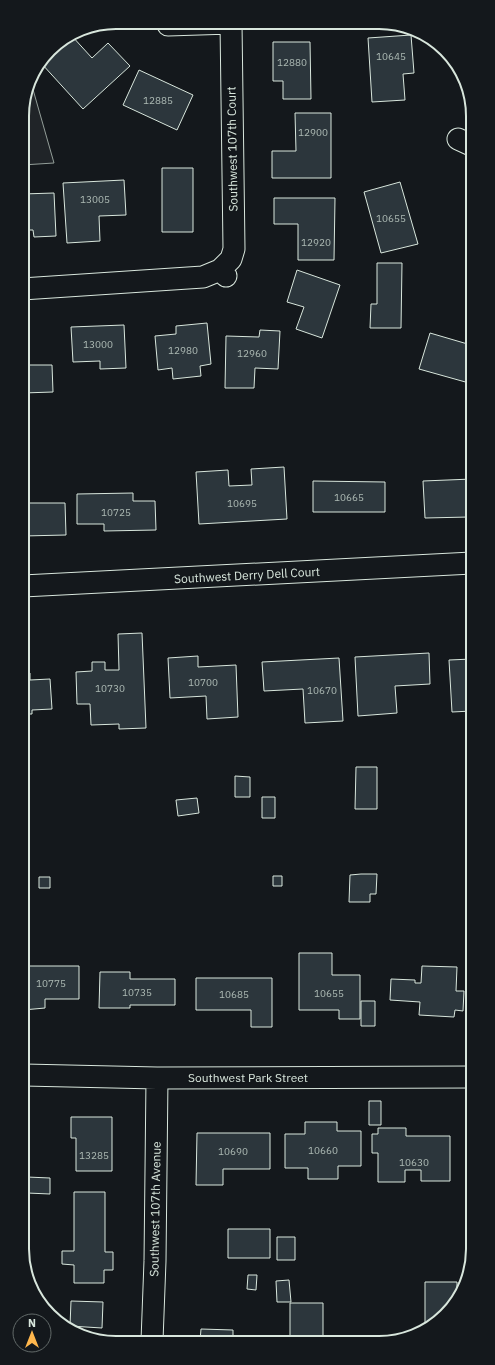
<svg xmlns="http://www.w3.org/2000/svg" width="495" height="1365" font-family="'IBM Plex Sans',sans-serif">
	<style>
		.green { fill: #202428; stroke: #939e99 }
		.building { fill: #2c363c; stroke: #d8e6dc }
		.lines { fill: none; stroke-linecap: round; stroke-linejoin: round }
		.street-casing { stroke: #d8e6dc; stroke-width: 23 }
		.street { stroke: #14181c; stroke-width: 21 }
		.labels { text-anchor: middle; dominant-baseline: central; stroke-width: 3; stroke-linejoin: round; paint-order: stroke }
		.number-label { font-size: 10px; fill: #adbab4 }
		.street-label { font-size: 12px; fill: #d8e6dc; stroke: #14181c }
		.rim { fill: none; stroke: #d8e6dc; stroke-width: 2 }
	</style>
	<rect width="100%" height="100%" fill="#14181c"/>
	<path class="green" d="M 30,79 L 54,163 L 22,165 L 22,110 Z"/>
	<path class="building" d="M 71,35 L 92,58 L 108,43 L 130,66 L 83,109 L 41,63 L 54,46 Z
		M 411,35 L 414,73 L 403,74 L 405,100 L 372,102 L 368,38 Z
		M 273,42 L 310,42 L 311,99 L 283,99 L 283,81 L 273,81 Z
		M 139,70 L 193,95 L 177,130 L 123,105 Z
		M 295,113 L 331,113 L 331,178 L 272,178 L 272,151 L 296,151 Z
		M 162,168 L 193,168 L 193,232 L 162,232 Z
		M 124,180 L 126,215 L 99,216 L 100,241 L 67,243 L 63,183 Z
		M 400,182 L 418,244 L 381,253 L 364,192 Z
		M 54,193 L 56,236 L 34,237 L 33,230 L 22,230 L 22,194 Z
		M 274,198 L 335,198 L 334,260 L 298,260 L 298,224 L 274,224 Z
		M 377,263 L 402,263 L 401,328 L 370,328 L 371,304 L 377,304 Z
		M 297,270 L 340,285 L 322,338 L 296,329 L 304,307 L 287,302 Z
		M 207,323 L 211,364 L 200,366 L 201,376 L 173,379 L 172,368 L 158,370 L 155,336 L 176,334 L 176,326 Z
		M 124,325 L 126,368 L 100,369 L 100,361 L 73,362 L 71,327 Z
		M 260,330 L 280,331 L 278,369 L 255,368 L 254,388 L 225,388 L 226,336 L 259,337 Z
		M 23,333 L 27,333 L 27,365 L 52,365 L 53,392 L 23,393 Z
		M 430,333 L 471,345 L 472,373 L 469,383 L 419,369 Z
		M 284,467 L 287,519 L 199,524 L 196,472 L 228,470 L 229,486 L 252,485 L 251,469 Z
		M 472,479 L 472,510 L 469,511 L 469,517 L 425,518 L 423,481 Z
		M 313,481 L 385,482 L 385,512 L 313,512 Z
		M 23,483 L 26,483 L 27,503 L 65,503 L 66,535 L 23,536 Z
		M 133,493 L 133,501 L 155,501 L 156,530 L 104,531 L 104,524 L 77,524 L 77,494 Z
		M 142,633 L 146,728 L 119,729 L 119,724 L 91,725 L 90,704 L 77,704 L 76,672 L 92,671 L 92,662 L 105,662 L 105,670 L 119,670 L 118,634 Z
		M 429,653 L 430,684 L 395,686 L 397,713 L 358,716 L 355,657 Z
		M 198,656 L 198,667 L 236,665 L 238,717 L 207,719 L 206,696 L 170,698 L 168,658 Z
		M 339,658 L 343,721 L 305,723 L 303,689 L 264,691 L 262,662 Z
		M 472,659 L 472,711 L 452,712 L 449,660 Z
		M 23,673 L 30,673 L 30,680 L 50,679 L 52,709 L 32,710 L 32,714 L 23,714 Z
		M 356,767 L 377,767 L 377,809 L 355,809 Z
		M 235,776 L 250,777 L 250,797 L 235,797 Z
		M 262,797 L 275,797 L 275,818 L 262,818 Z
		M 197,798 L 199,813 L 178,816 L 176,800 Z
		M 361,874 L 377,874 L 376,894 L 370,894 L 370,902 L 349,902 L 350,875 Z
		M 273,876 L 282,876 L 282,886 L 273,886 Z
		M 39,877 L 50,877 L 50,888 L 39,888 Z
		M 299,953 L 332,953 L 332,975 L 360,975 L 360,1019 L 339,1019 L 339,1010 L 299,1010 Z
		M 23,966 L 79,966 L 79,999 L 45,999 L 45,1008 L 23,1010 Z
		M 422,966 L 457,967 L 456,991 L 464,991 L 463,1011 L 455,1010 L 454,1017 L 419,1015 L 420,1002 L 390,1000 L 391,979 L 415,980 L 415,983 L 421,983 Z
		M 100,972 L 130,972 L 130,979 L 175,979 L 175,1005 L 130,1005 L 130,1008 L 99,1008 Z
		M 196,978 L 272,978 L 272,1027 L 251,1027 L 251,1010 L 196,1010 Z
		M 361,1001 L 375,1001 L 375,1026 L 361,1026 Z
		M 369,1101 L 381,1101 L 381,1125 L 369,1125 Z
		M 71,1117 L 112,1117 L 112,1171 L 76,1171 L 76,1138 L 71,1138 Z
		M 305,1122 L 337,1122 L 337,1131 L 361,1131 L 361,1166 L 338,1166 L 338,1179 L 308,1179 L 308,1168 L 285,1168 L 285,1134 L 305,1134 Z
		M 378,1128 L 406,1128 L 406,1136 L 450,1136 L 450,1181 L 421,1181 L 421,1170 L 405,1170 L 405,1182 L 378,1182 L 378,1153 L 372,1153 L 372,1134 L 378,1134 Z
		M 472,1130 L 473,1130 L 473,1169 L 472,1169 Z
		M 197,1133 L 270,1133 L 270,1169 L 223,1169 L 223,1185 L 196,1185 Z
		M 27,1177 L 50,1178 L 50,1194 L 27,1193 Z
		M 74,1192 L 105,1192 L 105,1252 L 113,1252 L 113,1270 L 104,1270 L 104,1283 L 74,1283 L 74,1265 L 62,1264 L 62,1251 L 74,1251 Z
		M 466,1211 L 473,1211 L 473,1224 L 466,1224 Z
		M 228,1229 L 270,1229 L 270,1258 L 228,1258 Z
		M 277,1237 L 295,1237 L 295,1260 L 277,1260 Z
		M 248,1275 L 257,1275 L 256,1290 L 247,1289 Z
		M 289,1280 L 291,1302 L 277,1302 L 276,1281 Z
		M 425,1282 L 457,1282 L 457,1299 L 450,1311 L 432,1326 L 425,1326 Z
		M 71,1301 L 103,1302 L 102,1328 L 70,1326 Z
		M 290,1303 L 323,1303 L 323,1341 L 290,1341 Z
		M 201,1329 L 233,1330 L 233,1341 L 200,1341 Z"/>
	<g class="lines">
		<g class="street-casing">
			<path id="street" d="M 168,25 L 231,23
				M 458,139 L 471,145
				M 220,270 L 231,259 L 234,249 L 231,23
				M 22,289 L 203,277 L 220,270 L 226,276
				M 23,586 L 472,563
				M 24,1075 L 157,1078 L 473,1077
				M 152,1341 L 155,1261 L 157,1078"/>
		</g>
		<use href="#street" class="street"/>
	</g>
	<g class="labels">
		<g class="number-label">
			<text x="391" y="56">10645</text>
			<text x="292" y="62">12880</text>
			<text x="158" y="100">12885</text>
			<text x="313" y="132">12900</text>
			<text x="95" y="199">13005</text>
			<text x="391" y="218">10655</text>
			<text x="316" y="242">12920</text>
			<text x="98" y="344">13000</text>
			<text x="183" y="350">12980</text>
			<text x="252" y="353">12960</text>
			<text x="349" y="497">10665</text>
			<text x="242" y="503">10695</text>
			<text x="116" y="512">10725</text>
			<text x="203" y="682">10700</text>
			<text x="110" y="688">10730</text>
			<text x="322" y="690">10670</text>
			<text x="51" y="983">10775</text>
			<text x="137" y="992">10735</text>
			<text x="329" y="993">10655</text>
			<text x="234" y="994">10685</text>
			<text x="323" y="1150">10660</text>
			<text x="233" y="1151">10690</text>
			<text x="94" y="1155">13285</text>
			<text x="414" y="1162">10630</text>
		</g>
		<g class="street-label">
			<text transform="translate(232 149) rotate(-91)">Southwest 107th Court</text>
			<text transform="translate(247 575) rotate(-3)">Southwest Derry Dell Court</text>
			<text x="248" y="1077">Southwest Park Street</text>
			<text transform="translate(155 1209) rotate(-89)">Southwest 107th Avenue</text>
		</g>
	</g>
	<path d="M0 0H495V1365H0ZM116 29H379A87 87 0 0 1 466 116V1249A87 87 0 0 1 379 1336H116A87 87 0 0 1 29 1249V116A87 87 0 0 1 116 29Z" fill="#14181c" fill-rule="evenodd"/>
	<path class="rim" d="M116 29H379A87 87 0 0 1 466 116V1249A87 87 0 0 1 379 1336H116A87 87 0 0 1 29 1249V116A87 87 0 0 1 116 29Z"/>
	<g transform="translate(32 1333)"><circle r="19" fill="#14181c" stroke="#626a69"/>
	<path d="M0-3L7 15L0 10L-7 15Z" fill="#ffb74d"/>
	<text y="-6" font-size="11" font-weight="bold" text-anchor="middle" fill="#d8e6dc">N</text>
	</g>
</svg>
